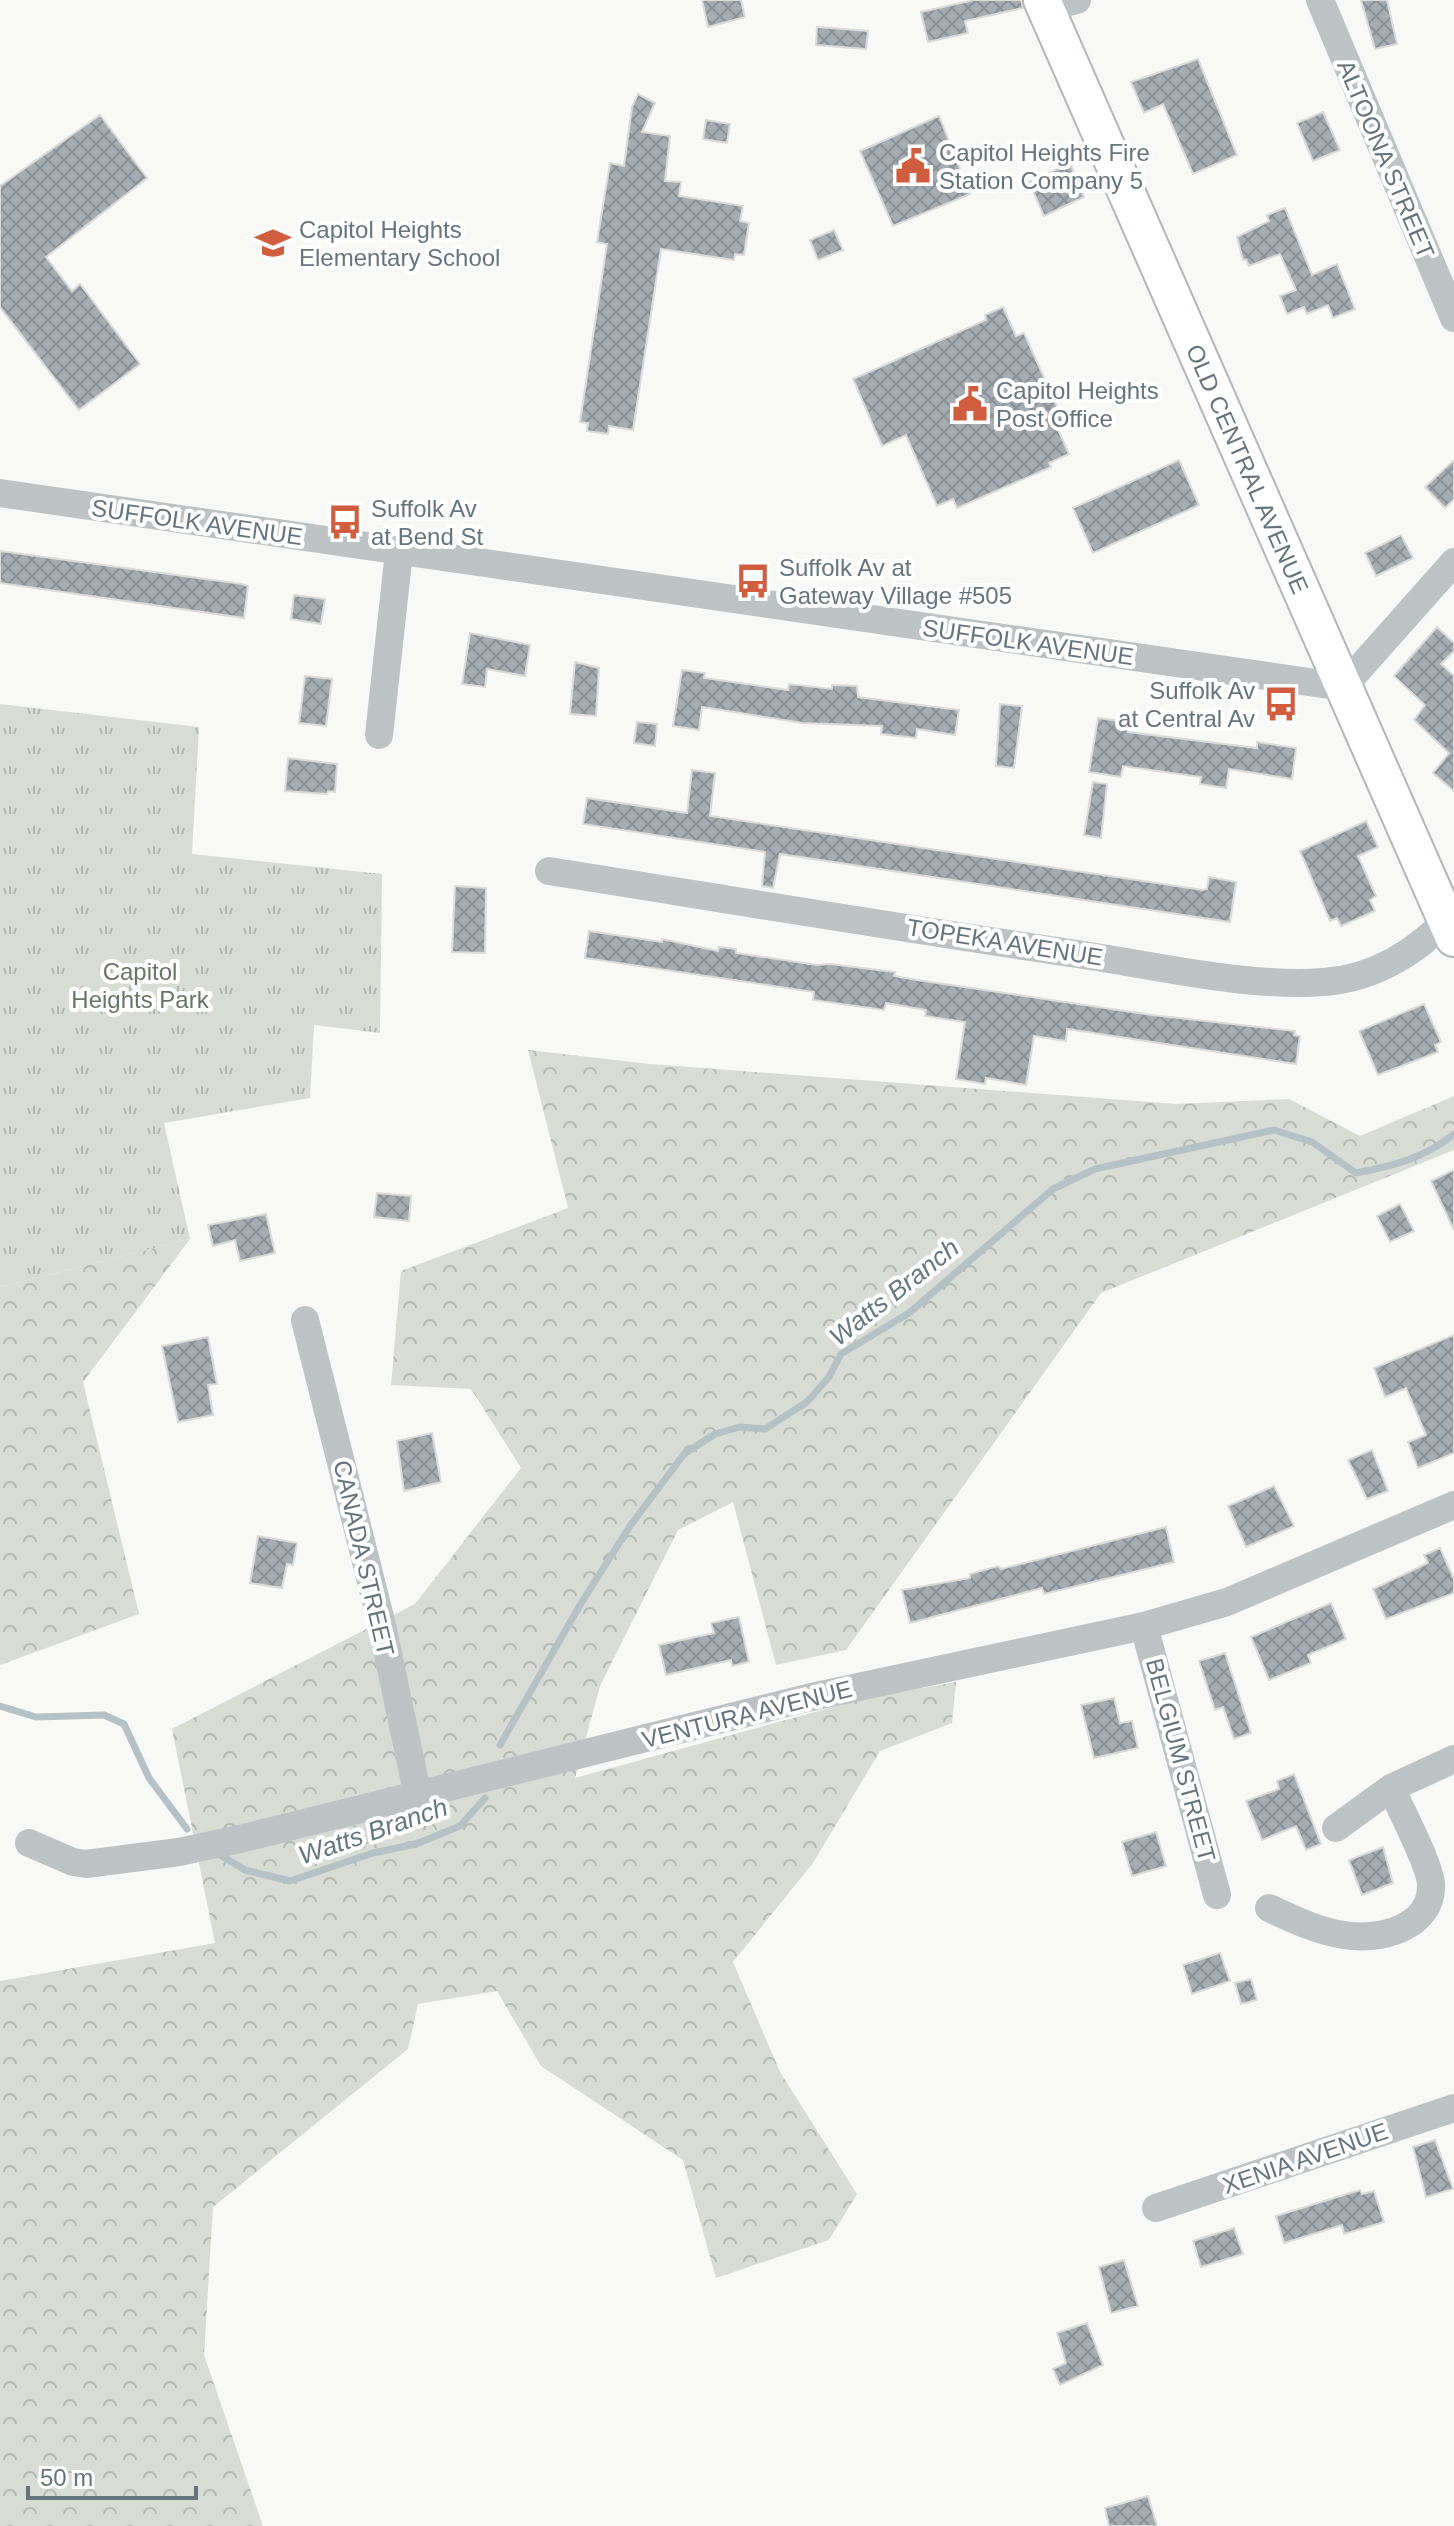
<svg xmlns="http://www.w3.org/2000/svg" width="1454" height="2526" font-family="Arial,sans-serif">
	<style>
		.grass { fill: url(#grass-tufts) }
		.forest { fill: url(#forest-crowns) }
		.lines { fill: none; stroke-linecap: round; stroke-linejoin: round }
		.stream { stroke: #b6c1c5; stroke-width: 7 }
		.building { fill: url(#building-cross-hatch); stroke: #dadad8; stroke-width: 2 }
		.major-casing { stroke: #b1b6b9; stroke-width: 40 }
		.minor { stroke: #bdc2c5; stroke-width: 28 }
		.major { stroke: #fff; stroke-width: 36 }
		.labels { text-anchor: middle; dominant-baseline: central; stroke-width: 8; stroke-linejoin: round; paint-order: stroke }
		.poi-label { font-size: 24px; fill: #66747d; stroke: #fff; text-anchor: start }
		.street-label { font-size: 24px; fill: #66747d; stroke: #fff }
		.park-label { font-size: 24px; fill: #687664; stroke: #fff }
		.water-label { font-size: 26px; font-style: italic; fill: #66787f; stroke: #fff }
	</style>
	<defs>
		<pattern id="grass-tufts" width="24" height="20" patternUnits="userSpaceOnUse" patternTransform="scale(2)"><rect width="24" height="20" fill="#d8dcd5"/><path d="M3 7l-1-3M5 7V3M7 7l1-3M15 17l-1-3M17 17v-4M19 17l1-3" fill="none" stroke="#b3b7b2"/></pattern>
		<pattern id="forest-crowns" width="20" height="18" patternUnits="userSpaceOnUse" patternTransform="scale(2)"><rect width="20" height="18" fill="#d8dcd5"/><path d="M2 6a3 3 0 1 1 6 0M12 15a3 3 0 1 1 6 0" fill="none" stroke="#b3b7b2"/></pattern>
		<pattern id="building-cross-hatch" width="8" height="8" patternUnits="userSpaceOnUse" patternTransform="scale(2)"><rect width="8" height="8" fill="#a5adb2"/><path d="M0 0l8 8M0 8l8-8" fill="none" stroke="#8a9196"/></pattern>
	</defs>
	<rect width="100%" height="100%" fill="#f8f8f6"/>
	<path class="grass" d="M 0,704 L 199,727 L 192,854 L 382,874 L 380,1033 L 314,1025 L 310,1098 L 164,1123 L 190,1239 L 0,1287 Z"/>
	<path class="forest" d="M 528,1050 L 650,1064 L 1176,1104 L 1289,1099 L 1360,1136 L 1454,1096 L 1454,1150 L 1101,1293 L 846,1650 L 776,1665 L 733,1502 L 678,1530 L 600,1686 L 575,1778 L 866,1698 L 956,1682 L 952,1723 L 880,1751 L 813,1863 L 733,1962 L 780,2072 L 857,2194 L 829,2240 L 716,2278 L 683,2160 L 541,2066 L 497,1991 L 418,2004 L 408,2049 L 213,2207 L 204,2355 L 263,2526 L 0,2526 L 0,1981 L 215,1943 L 172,1729 L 415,1604 L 521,1468 L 471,1389 L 391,1385 L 401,1271 L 568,1208 Z
		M 190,1239 L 83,1382 L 139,1614 L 0,1665 L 0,1287 Z"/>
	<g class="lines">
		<path class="stream" d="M 0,1706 L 36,1717 L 104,1715 L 124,1724 L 149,1778 L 187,1829
			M 500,1745 L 580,1605 L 630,1526 L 684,1454 L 715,1434 L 740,1427 L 765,1429 L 807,1402 L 829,1377 L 841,1354 L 909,1313 L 1053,1189 L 1095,1169 L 1274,1130 L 1312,1142 L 1356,1173 C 1393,1166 1425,1158 1454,1134
			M 222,1856 L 245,1870 L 290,1881 L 373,1853 L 416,1844 L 460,1826 L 485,1798"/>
	</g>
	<path class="building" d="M 702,0 L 741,0 L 745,17 L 708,27 Z
		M 974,0 L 1021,0 L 1023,8 L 965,21 L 968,33 L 928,42 L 921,12 Z
		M 1361,0 L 1387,0 L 1397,44 L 1375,49 Z
		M 817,27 L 868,31 L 866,49 L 816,45 Z
		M 1198,59 L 1237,155 L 1193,174 L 1163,104 L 1144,113 L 1131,82 Z
		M 638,94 L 655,103 L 642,132 L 670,136 L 665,181 L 681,182 L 679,196 L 743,206 L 740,221 L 749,223 L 744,255 L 735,254 L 734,260 L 661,249 L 633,430 L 609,426 L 608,434 L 587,431 L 588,423 L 580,422 L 607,244 L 597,242 L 610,163 L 624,166 L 632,107 Z
		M 1323,112 L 1340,150 L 1313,161 L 1297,123 Z
		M 100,115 L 147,178 L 46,257 L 72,291 L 80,284 L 140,364 L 79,410 L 0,307 L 0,186 Z
		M 939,116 L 970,194 L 893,226 L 860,151 Z
		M 706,120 L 730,124 L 727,143 L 703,139 Z
		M 1070,163 L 1084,197 L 1044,216 L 1029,182 Z
		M 1285,208 L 1312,275 L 1337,264 L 1355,309 L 1333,318 L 1328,305 L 1307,314 L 1304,307 L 1287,314 L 1280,296 L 1296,290 L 1280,254 L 1249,266 L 1246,259 L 1243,260 L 1237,237 L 1269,221 L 1267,215 Z
		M 834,230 L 843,250 L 818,260 L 810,240 Z
		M 1003,307 L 1016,336 L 1024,333 L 1064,422 L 1056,425 L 1069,454 L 1049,463 L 1051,467 L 957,508 L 953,499 L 937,506 L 906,435 L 882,446 L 853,379 L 986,320 L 985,315 Z
		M 1179,460 L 1199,505 L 1093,553 L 1073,508 Z
		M 1454,460 L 1454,499 L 1445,508 L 1425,487 Z
		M 1401,535 L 1413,558 L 1376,576 L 1365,553 Z
		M 0,551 L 242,584 L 248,586 L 244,618 L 0,583 Z
		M 294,595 L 325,599 L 321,624 L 291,619 Z
		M 1437,627 L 1454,643 L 1454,651 L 1441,664 L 1454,676 L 1454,791 L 1433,773 L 1449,753 L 1414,720 L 1425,705 L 1394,676 Z
		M 470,633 L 530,645 L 525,676 L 487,669 L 485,687 L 462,684 Z
		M 575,662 L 599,668 L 596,716 L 570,714 Z
		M 682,670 L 705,673 L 704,678 L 788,690 L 789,684 L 832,689 L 832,685 L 857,686 L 858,697 L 959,710 L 955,735 L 917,729 L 916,738 L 881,734 L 882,726 L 803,723 L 702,707 L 699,730 L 673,726 Z
		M 305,676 L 332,679 L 326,726 L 299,723 Z
		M 1000,704 L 1022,706 L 1014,768 L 996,766 Z
		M 1098,718 L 1127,722 L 1128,732 L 1257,748 L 1257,742 L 1296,748 L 1292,779 L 1229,769 L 1226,788 L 1200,784 L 1201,777 L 1123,766 L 1121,777 L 1089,772 Z
		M 637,722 L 657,724 L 655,746 L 634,743 Z
		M 288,758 L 337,764 L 335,792 L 328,791 L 327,794 L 285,791 Z
		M 692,770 L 715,773 L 710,816 L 1203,890 L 1207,889 L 1209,877 L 1236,882 L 1230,922 L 780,854 L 773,888 L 762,886 L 765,852 L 583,824 L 587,798 L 687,813 Z
		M 1093,782 L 1107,784 L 1101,838 L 1084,835 Z
		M 1366,821 L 1378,847 L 1358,856 L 1376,896 L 1370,900 L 1375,911 L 1341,926 L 1337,918 L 1330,921 L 1300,851 Z
		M 455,886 L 486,888 L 485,953 L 452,952 Z
		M 589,931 L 662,942 L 662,939 L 718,951 L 719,947 L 736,949 L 736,953 L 817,965 L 830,964 L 895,972 L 894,976 L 917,980 L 1152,1015 L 1295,1031 L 1294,1035 L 1300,1036 L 1296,1064 L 1067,1029 L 1066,1041 L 1034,1036 L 1026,1085 L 986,1078 L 985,1084 L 956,1079 L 965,1022 L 925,1016 L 926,1010 L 886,1003 L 884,1010 L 813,1000 L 814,992 L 585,958 Z
		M 1424,1004 L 1441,1042 L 1435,1045 L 1438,1052 L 1378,1075 L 1359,1031 Z
		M 1454,1170 L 1454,1230 L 1431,1181 Z
		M 377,1193 L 411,1196 L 409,1221 L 374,1217 Z
		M 1400,1204 L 1414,1231 L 1390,1242 L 1377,1216 Z
		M 266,1214 L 275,1253 L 240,1261 L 235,1240 L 213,1246 L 208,1225 Z
		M 1454,1335 L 1454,1453 L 1418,1468 L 1408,1442 L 1426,1435 L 1406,1388 L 1385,1397 L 1374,1368 Z
		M 208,1337 L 217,1384 L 208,1385 L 213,1415 L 178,1422 L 162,1346 Z
		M 432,1433 L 441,1482 L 404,1491 L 397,1441 Z
		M 1372,1450 L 1388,1491 L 1367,1499 L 1348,1460 Z
		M 1274,1486 L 1294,1526 L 1246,1547 L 1228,1506 Z
		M 1166,1527 L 1174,1562 L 1044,1594 L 1042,1588 L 910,1623 L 902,1590 L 970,1578 L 970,1574 L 998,1566 L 1001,1569 Z
		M 258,1536 L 297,1543 L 293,1565 L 287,1564 L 282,1588 L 250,1583 Z
		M 1440,1548 L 1454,1579 L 1454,1593 L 1386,1619 L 1373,1589 L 1428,1563 L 1424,1555 Z
		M 1331,1603 L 1346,1639 L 1308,1655 L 1311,1663 L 1269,1680 L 1251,1637 Z
		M 739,1617 L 749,1662 L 732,1666 L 731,1660 L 666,1675 L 659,1645 L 714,1633 L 711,1623 Z
		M 1225,1653 L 1251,1733 L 1234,1739 L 1223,1707 L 1215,1710 L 1199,1661 Z
		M 1114,1698 L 1120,1723 L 1132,1721 L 1138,1748 L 1094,1758 L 1081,1705 Z
		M 1294,1774 L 1321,1844 L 1306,1850 L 1296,1826 L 1262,1840 L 1246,1801 L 1279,1789 L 1277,1781 Z
		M 1156,1832 L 1166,1866 L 1132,1876 L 1122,1842 Z
		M 1383,1847 L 1393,1883 L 1362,1895 L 1349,1860 Z
		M 1220,1953 L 1230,1981 L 1192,1994 L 1183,1965 Z
		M 1251,1979 L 1257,2000 L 1241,2004 L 1235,1983 Z
		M 1435,2140 L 1453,2189 L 1426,2197 L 1413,2147 Z
		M 1360,2190 L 1362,2194 L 1374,2191 L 1384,2222 L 1344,2234 L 1342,2225 L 1284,2243 L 1276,2216 Z
		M 1234,2228 L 1243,2254 L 1201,2267 L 1193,2241 Z
		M 1124,2260 L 1138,2306 L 1111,2313 L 1099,2267 Z
		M 1087,2323 L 1103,2365 L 1060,2385 L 1053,2369 L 1066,2363 L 1057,2333 Z
		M 1148,2496 L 1157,2526 L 1109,2526 L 1105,2508 Z"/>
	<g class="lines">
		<g class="major-casing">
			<g id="major">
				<path id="s1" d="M 1042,0 L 1454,938"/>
			</g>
		</g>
		<path class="minor" d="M 1320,0 L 1454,318
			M 1045,8 L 1077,0
			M 0,493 L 1343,687 L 1454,562
			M 379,735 L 399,552
			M 549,871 C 725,899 900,928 1077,954 C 1153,965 1248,988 1324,982 C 1376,978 1420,950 1454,912
			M 305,1320 L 381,1621 L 418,1796
			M 1144,1626 L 1217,1895
			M 1336,1828 L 1391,1788 L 1454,1759
			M 29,1843 L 73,1862 L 86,1864 L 179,1852 L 240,1839 L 807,1698 L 1144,1626 L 1227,1602 L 1454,1505
			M 1269,1908 C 1293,1919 1317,1931 1344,1935 C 1379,1941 1433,1928 1431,1884 C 1430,1865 1400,1808 1391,1788
			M 1156,2208 L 1454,2108"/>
		<use href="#major" class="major"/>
	</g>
	<defs>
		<g id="civic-bare" transform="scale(2.76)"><path d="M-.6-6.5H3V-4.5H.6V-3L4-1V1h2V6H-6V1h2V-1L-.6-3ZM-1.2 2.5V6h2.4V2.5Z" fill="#d05d3d" stroke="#fff" stroke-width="2.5" paint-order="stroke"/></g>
		<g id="school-bare" transform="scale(2.76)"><path d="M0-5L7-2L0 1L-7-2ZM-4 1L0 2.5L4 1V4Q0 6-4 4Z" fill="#d05d3d" stroke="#fff" stroke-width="2.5" paint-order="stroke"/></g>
		<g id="bus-bare" transform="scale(2.76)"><path d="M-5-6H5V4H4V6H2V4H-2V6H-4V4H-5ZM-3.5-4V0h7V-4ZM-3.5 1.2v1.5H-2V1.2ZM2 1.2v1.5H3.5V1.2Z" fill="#d05d3d" stroke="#fff" stroke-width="2.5" paint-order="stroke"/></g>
	</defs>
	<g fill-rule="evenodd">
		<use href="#civic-bare" x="913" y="166"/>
		<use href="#school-bare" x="273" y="243"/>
		<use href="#civic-bare" x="970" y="404"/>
		<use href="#bus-bare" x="345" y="522"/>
		<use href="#bus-bare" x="753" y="581"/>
		<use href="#bus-bare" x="1281" y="704"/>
	</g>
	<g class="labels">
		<g class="poi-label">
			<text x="939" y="152">Capitol Heights Fire<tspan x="939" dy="28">Station Company 5</tspan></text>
			<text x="299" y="229">Capitol Heights<tspan x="299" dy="28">Elementary School</tspan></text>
			<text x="996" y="390">Capitol Heights<tspan x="996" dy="28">Post Office</tspan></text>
			<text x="371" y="508">Suffolk Av<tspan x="371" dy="28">at Bend St</tspan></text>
			<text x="779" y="567">Suffolk Av at<tspan x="779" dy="28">Gateway Village #505</tspan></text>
			<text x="1255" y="690" text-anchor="end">Suffolk Av<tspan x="1255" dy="28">at Central Av</tspan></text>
		</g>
		<g class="street-label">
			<text transform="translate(1386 159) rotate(67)">ALTOONA STREET</text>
			<text stroke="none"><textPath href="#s1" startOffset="512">OLD CENTRAL AVENUE</textPath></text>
			<text transform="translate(197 522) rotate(8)">SUFFOLK AVENUE</text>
			<text transform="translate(1028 642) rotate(8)">SUFFOLK AVENUE</text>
			<text transform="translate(1005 942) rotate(9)">TOPEKA AVENUE</text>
			<text transform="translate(364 1558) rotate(77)">CANADA STREET</text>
			<text transform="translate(747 1714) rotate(-14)">VENTURA AVENUE</text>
			<text transform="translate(1181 1760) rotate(75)">BELGIUM STREET</text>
			<text transform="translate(1305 2158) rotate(-19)">XENIA AVENUE</text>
		</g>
		<g class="park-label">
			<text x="140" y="971">Capitol<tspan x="140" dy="28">Heights Park</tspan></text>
		</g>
		<g class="water-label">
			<text transform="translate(894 1292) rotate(-38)">Watts Branch</text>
			<text transform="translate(373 1831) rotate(-19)">Watts Branch</text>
		</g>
	</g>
	<path d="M28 2486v12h168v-12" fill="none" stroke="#66747d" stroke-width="4"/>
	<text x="40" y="2486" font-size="24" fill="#66747d" stroke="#ffffff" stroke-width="6" paint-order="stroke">50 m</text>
</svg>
